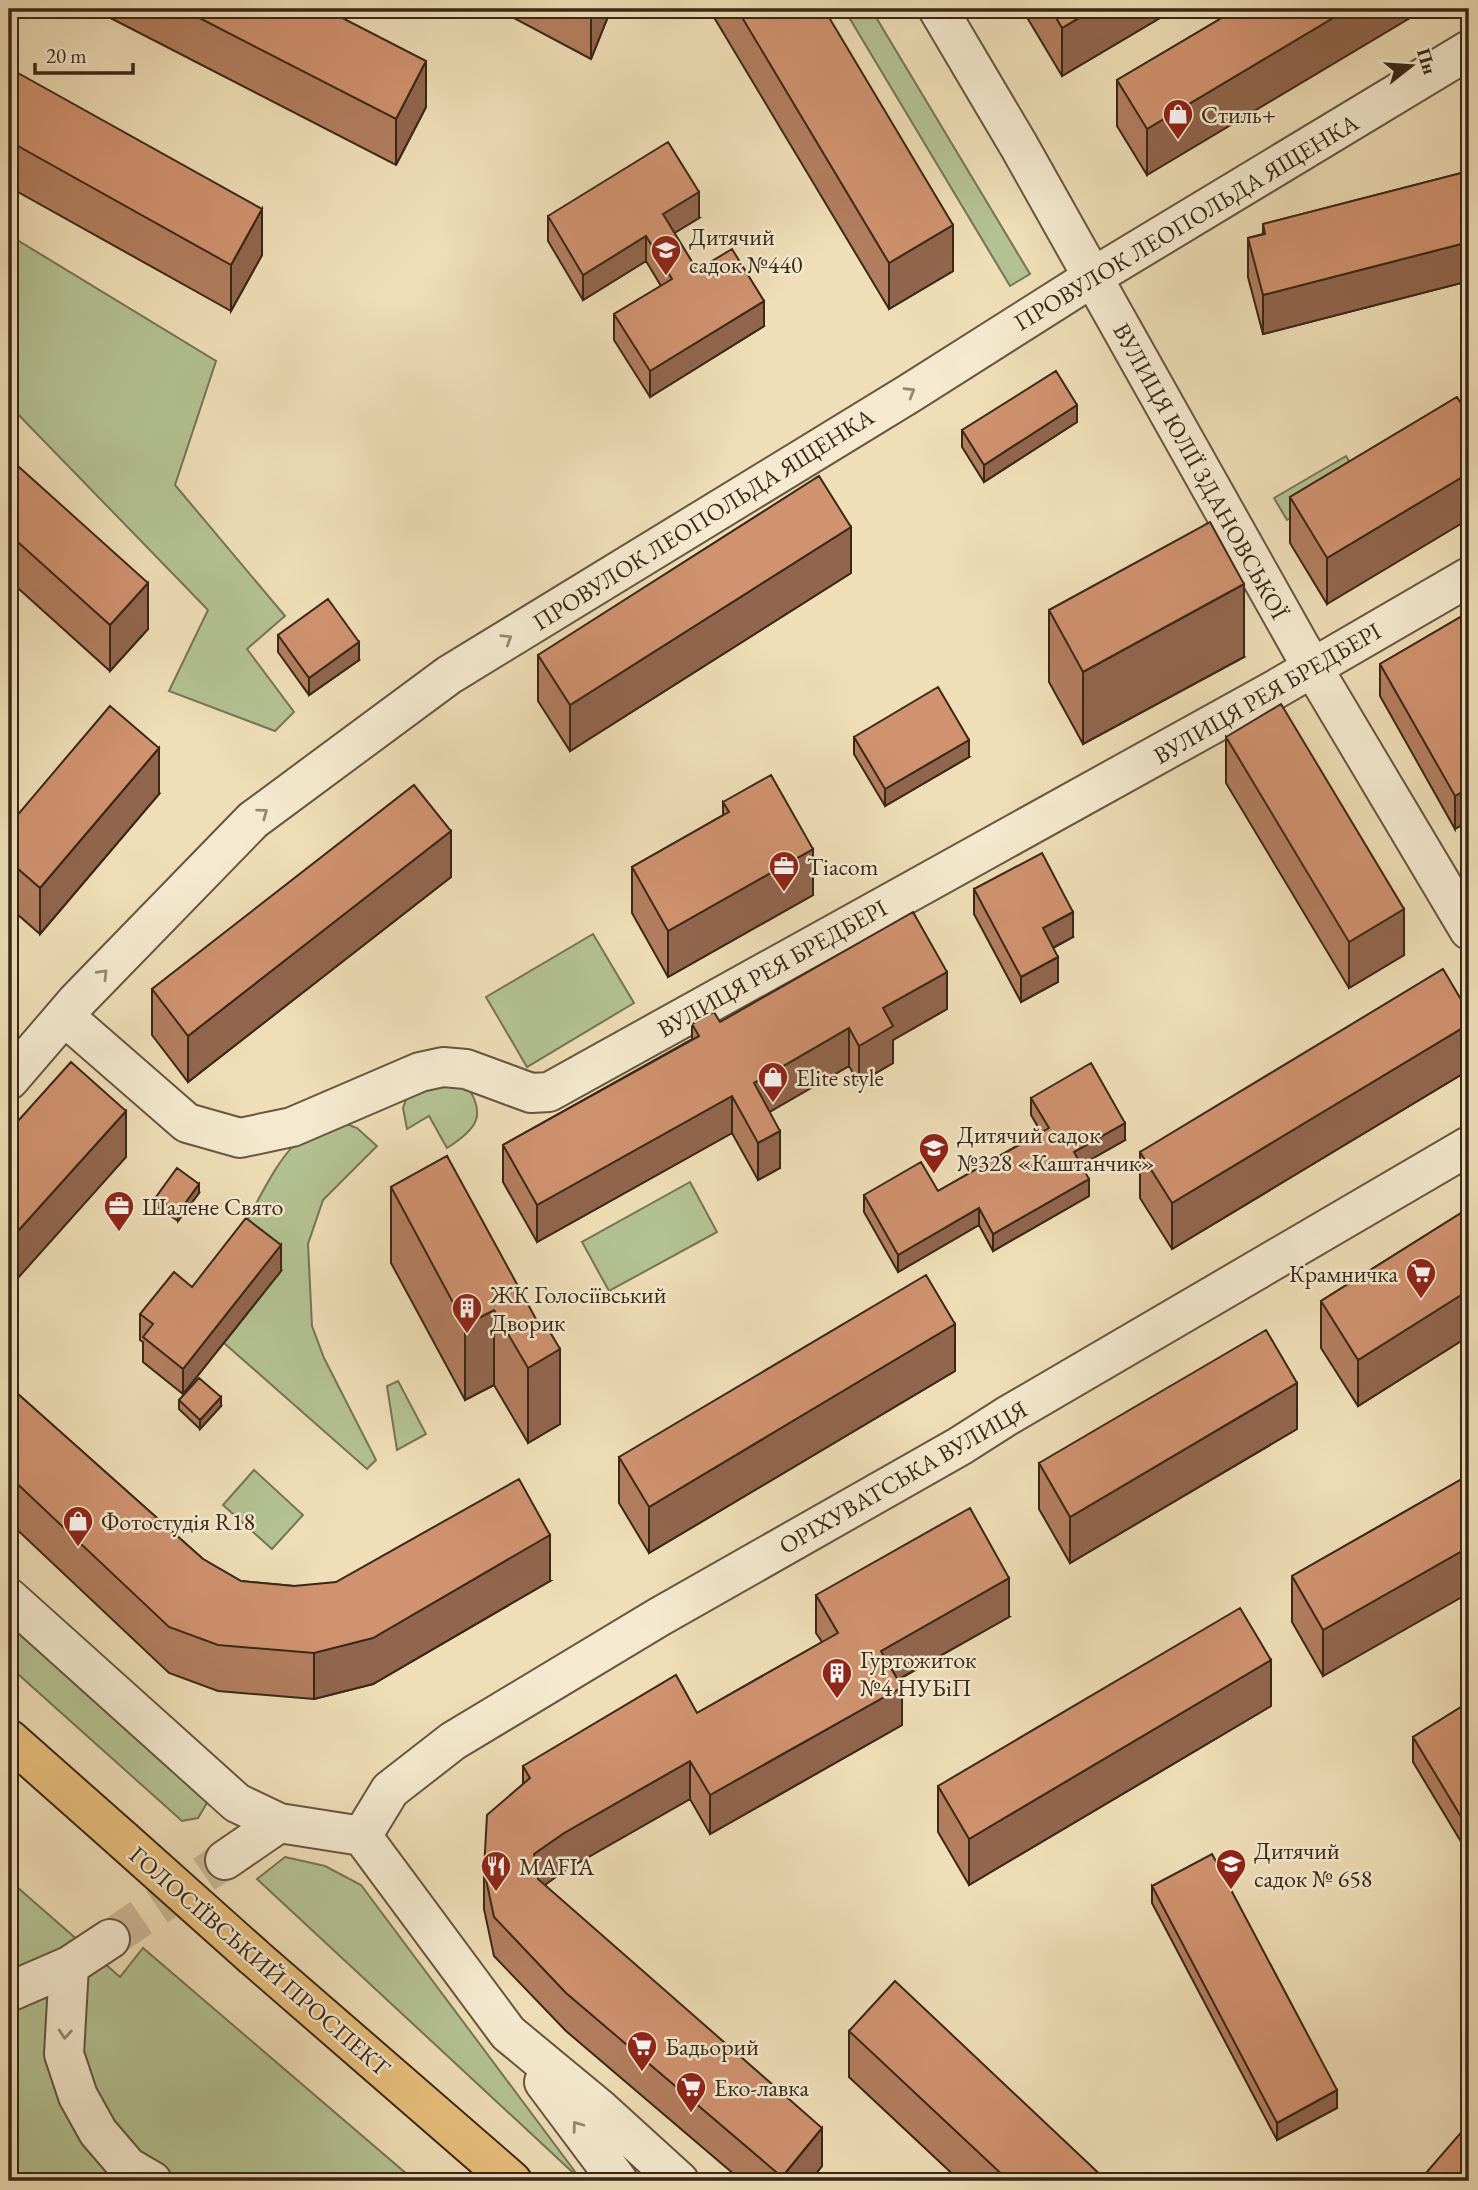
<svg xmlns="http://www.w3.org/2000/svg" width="1478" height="2190" font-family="'EB Garamond',serif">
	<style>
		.green { fill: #b4c293; stroke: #767456; stroke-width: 2 }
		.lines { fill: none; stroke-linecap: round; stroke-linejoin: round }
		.street-tunnel { stroke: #cbb997; stroke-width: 38; stroke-dasharray: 38 19; stroke-linecap: butt }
		.street-casing { stroke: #665540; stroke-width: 42 }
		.highway-casing { stroke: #392718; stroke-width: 42 }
		.street { stroke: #f5ead0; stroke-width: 38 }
		.highway { stroke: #e8bf7c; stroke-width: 38 }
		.highway-bridge-casing { stroke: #392718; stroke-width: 42; stroke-linecap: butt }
		.highway-bridge { stroke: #e8bf7c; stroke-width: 38 }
		.wall { fill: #b37e5f; stroke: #392718; stroke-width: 2 }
		.shaded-wall { fill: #92664e; stroke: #392718; stroke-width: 2 }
		.building { fill: #d0926f; stroke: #392718; stroke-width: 2 }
		.oneway { stroke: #978874 }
		.labels { text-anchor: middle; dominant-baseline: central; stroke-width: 5; stroke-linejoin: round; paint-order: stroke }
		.poi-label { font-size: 24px; fill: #392718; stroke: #f5ead0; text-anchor: start }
		.street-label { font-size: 24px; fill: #392718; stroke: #f5ead0 }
	</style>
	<rect width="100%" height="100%" fill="#efdeb7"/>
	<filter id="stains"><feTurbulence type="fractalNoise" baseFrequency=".00286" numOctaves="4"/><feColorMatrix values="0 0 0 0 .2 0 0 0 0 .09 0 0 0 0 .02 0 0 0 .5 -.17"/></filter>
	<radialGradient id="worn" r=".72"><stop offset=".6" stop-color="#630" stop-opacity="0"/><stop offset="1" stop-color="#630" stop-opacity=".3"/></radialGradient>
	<path class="green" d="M 844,9 L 871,9 L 1030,274 L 1010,286 Z
		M 9,235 L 216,361 L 175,485 L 285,616 L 247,649 L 294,712 L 275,731 L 169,691 L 208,610 L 9,405 Z
		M 1346,456 L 1359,478 L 1287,520 L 1274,498 Z
		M 593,934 L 634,1003 L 527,1067 L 486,997 Z
		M 465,1083 C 488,1115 477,1129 447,1148 L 429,1116 L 407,1129 L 403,1108 L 408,1094 L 426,1085 Z
		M 344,1123 L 357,1128 L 377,1146 L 323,1200 L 308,1244 L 312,1326 L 324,1358 L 376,1460 L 367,1469 L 224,1343 L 280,1271 L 238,1237 C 253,1212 279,1152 303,1138 C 316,1132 331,1128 344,1123 Z
		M 690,1182 L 717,1232 L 609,1291 L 582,1242 Z
		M 398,1381 L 426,1434 L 397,1450 L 387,1386 Z
		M 254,1470 L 303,1515 L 272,1549 L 223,1505 Z
		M 9,1617 L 211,1796 L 198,1818 L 182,1821 L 9,1666 Z
		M 285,1857 L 325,1866 L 361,1885 L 582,2181 L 257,1879 Z
		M 9,1880 L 120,1977 L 143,1948 L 415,2181 L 9,2181 Z"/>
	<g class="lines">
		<path class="street-tunnel" d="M 110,1939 L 225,1860"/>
		<g class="street-casing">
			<path id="street" d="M 938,9 L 1019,146 L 1301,648 L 1469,930
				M 64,1016 L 187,1123 L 240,1138 L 292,1127 L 420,1072 L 443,1067 L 466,1069 L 531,1093 L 549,1092 L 1276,689 L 1469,577
				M 9,1080 L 77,1001 L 253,820 L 449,675 L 910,393 L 1093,277 L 1469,50
				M 9,1598 L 237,1803 L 279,1823 L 362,1836 L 508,2033 L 601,2110 L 679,2181
				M 362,1836 L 390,1790 L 453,1741 L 659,1617 L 960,1446 L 1007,1416 L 1469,1146
				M 225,1860 L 279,1823
				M 69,1966 L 64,2054 L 78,2096 L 98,2132 L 128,2167 L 152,2181
				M 9,1992 L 69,1966 L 110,1939
				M 544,2082 L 618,2181"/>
		</g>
		<g class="highway-casing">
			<path id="highway" d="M 9,1739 L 123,1840
				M 254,1957 L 512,2181"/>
		</g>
		<use href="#street" class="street"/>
		<use href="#highway" class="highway"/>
		<g class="highway-bridge-casing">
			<path id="highway-bridge" d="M 123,1840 L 254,1957"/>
		</g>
		<use href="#highway-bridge" class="highway-bridge"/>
	</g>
	<path class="wall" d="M 93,9 L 325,9 L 426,107 L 396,165 Z
		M 497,9 L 611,9 L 591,59 Z
		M 709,9 L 824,9 L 953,271 L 889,309 Z
		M 1022,9 L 1175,9 L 1062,76 Z
		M 1237,9 L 1147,175 L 1117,126 L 1117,80 Z
		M 9,68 L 262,255 L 231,311 L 9,187 Z
		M 1469,171 L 1469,281 L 1263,334 L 1248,277 L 1248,238 L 1263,234 L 1263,224 Z
		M 548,216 L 699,218 L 674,233 L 697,270 L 764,326 L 650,397 L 614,340 L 614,314 L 661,286 L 646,261 L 583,300 L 548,241 Z
		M 1457,397 L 1327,604 L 1290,543 L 1290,497 Z
		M 1077,422 L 984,482 L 962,447 L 962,430 Z
		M 9,458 L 148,629 L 110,671 L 9,580 Z
		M 851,573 L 570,751 L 538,701 L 538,655 Z
		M 1049,610 L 1244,657 L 1083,744 L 1049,682 Z
		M 1469,612 L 1455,829 L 1380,696 L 1380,664 Z
		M 278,635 L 359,660 L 309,695 L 278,652 Z
		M 854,737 L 969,757 L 885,806 L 854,754 Z
		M 1226,737 L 1404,955 L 1349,988 L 1226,783 Z
		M 159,794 L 40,934 L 9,907 L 9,825 Z
		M 723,802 L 813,895 L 668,977 L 632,913 L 632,867 L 723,815 Z
		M 451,877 L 188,1082 L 152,1035 L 152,989 Z
		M 974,889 L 1073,937 L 1053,948 L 1058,982 L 1021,1002 L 974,914 Z
		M 947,1009 L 893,1040 L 893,1063 L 859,1083 L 849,1066 L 769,1112 L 780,1168 L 758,1180 L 732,1133 L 537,1242 L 503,1182 L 503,1145 L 692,1039 L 692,1024 Z
		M 1469,1013 L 1469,1070 L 1172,1249 L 1140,1198 L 1140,1152 Z
		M 1031,1098 L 1125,1140 L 1081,1165 L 1089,1196 L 993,1251 L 979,1225 L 898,1272 L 864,1212 L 864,1195 L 938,1191 L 1041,1132 L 1031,1115 Z
		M 447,1156 L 560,1424 L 528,1443 L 494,1385 L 465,1400 L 391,1263 L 391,1187 Z
		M 199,1193 L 178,1221 L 156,1206 L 156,1197 Z
		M 1469,1208 L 1469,1336 L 1358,1406 L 1321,1348 L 1321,1301 Z
		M 281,1271 L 183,1394 L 143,1362 L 143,1342 L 140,1340 L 140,1314 L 192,1287 Z
		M 955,1371 L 649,1553 L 619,1503 L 619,1457 Z
		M 9,1386 L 203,1559 L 241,1581 L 294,1586 L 550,1581 L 373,1684 L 314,1699 L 218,1691 L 169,1673 L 9,1522 Z
		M 179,1400 L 221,1406 L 200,1429 L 179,1409 Z
		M 1297,1429 L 1070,1563 L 1039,1509 L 1039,1463 Z
		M 1469,1475 L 1323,1676 L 1292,1622 L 1292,1576 Z
		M 816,1595 L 1009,1617 L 898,1680 L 902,1725 L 710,1834 L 690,1799 L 564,1871 L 544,1885 L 822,2166 L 810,2181 L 742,2181 L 566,2031 L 494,1956 L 484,1909 L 484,1870 L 523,1784 L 523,1766 L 697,1713 L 822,1642 L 816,1633 Z
		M 1469,1702 L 1469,1855 L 1413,1762 L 1413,1737 Z
		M 1271,1706 L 969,1885 L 938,1832 L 938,1786 Z
		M 1152,1886 L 1337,2108 L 1277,2140 L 1152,1903 Z
		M 849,2031 L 1107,2181 L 960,2181 L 849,2077 Z"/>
	<path class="shaded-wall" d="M 593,9 L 611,9 L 591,59 L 591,13 Z
		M 1094,9 L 1175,9 L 1062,76 L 1062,28 Z
		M 1348,9 L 1425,9 L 1147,175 L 1147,129 Z
		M 426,61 L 426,107 L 396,165 L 396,119 Z
		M 699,192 L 699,218 L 663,240 L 663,214 Z
		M 262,209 L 262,255 L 231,311 L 231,265 Z
		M 953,225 L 953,271 L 889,309 L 889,263 Z
		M 646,236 L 646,261 L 583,300 L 583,275 Z
		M 1469,242 L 1469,281 L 1263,334 L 1263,295 Z
		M 764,301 L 764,326 L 650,397 L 650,371 Z
		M 1077,405 L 1077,422 L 984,482 L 984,465 Z
		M 1469,473 L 1469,519 L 1327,604 L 1327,558 Z
		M 851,527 L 851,573 L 570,751 L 570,705 Z
		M 148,583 L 148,629 L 110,671 L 110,625 Z
		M 1244,584 L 1244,657 L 1083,744 L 1083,672 Z
		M 359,642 L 359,660 L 309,695 L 309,678 Z
		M 17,699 L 17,745 L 9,754 L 9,708 Z
		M 969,740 L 969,757 L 885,806 L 885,789 Z
		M 159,748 L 159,794 L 40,934 L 40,888 Z
		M 1469,788 L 1469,821 L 1455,829 L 1455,796 Z
		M 451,831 L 451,877 L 188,1082 L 188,1036 Z
		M 813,849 L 813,895 L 668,977 L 668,931 Z
		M 1404,909 L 1404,955 L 1349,988 L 1349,942 Z
		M 1073,912 L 1073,937 L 1043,953 L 1043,928 Z
		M 1058,957 L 1058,982 L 1021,1002 L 1021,977 Z
		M 947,972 L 947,1009 L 893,1040 L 893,1063 L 859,1083 L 859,1046 L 883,1008 Z
		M 1469,1024 L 1469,1070 L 1172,1249 L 1172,1203 Z
		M 849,1028 L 849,1066 L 754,1121 L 754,1083 Z
		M 732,1096 L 732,1133 L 537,1242 L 537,1205 Z
		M 126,1111 L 126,1157 L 9,1288 L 9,1241 Z
		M 1125,1123 L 1125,1140 L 1074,1169 L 1074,1152 Z
		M 780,1131 L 780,1168 L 758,1180 L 758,1143 Z
		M 1089,1179 L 1089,1196 L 993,1251 L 993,1234 Z
		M 199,1184 L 199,1193 L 178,1221 L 178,1213 Z
		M 979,1208 L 979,1225 L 898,1272 L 898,1255 Z
		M 281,1245 L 281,1271 L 183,1394 L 183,1369 Z
		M 1469,1290 L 1469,1336 L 1358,1406 L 1358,1360 Z
		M 494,1310 L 494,1385 L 465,1400 L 465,1325 Z
		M 955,1324 L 955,1371 L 649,1553 L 649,1507 Z
		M 560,1349 L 560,1424 L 528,1443 L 528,1368 Z
		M 1297,1383 L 1297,1429 L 1070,1563 L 1070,1517 Z
		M 221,1397 L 221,1406 L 200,1429 L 200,1420 Z
		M 550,1535 L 550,1581 L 373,1684 L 314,1699 L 314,1653 Z
		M 1469,1547 L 1469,1593 L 1323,1676 L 1323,1630 Z
		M 1009,1578 L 1009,1617 L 881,1689 L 881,1651 Z
		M 1271,1660 L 1271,1706 L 969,1885 L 969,1839 Z
		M 902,1687 L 902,1725 L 710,1834 L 710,1795 Z
		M 690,1761 L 690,1799 L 564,1871 L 534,1893 L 534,1854 L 564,1833 Z
		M 1337,2090 L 1337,2108 L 1277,2140 L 1277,2123 Z
		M 822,2128 L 822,2166 L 810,2181 L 782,2181 L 782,2177 Z"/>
	<path class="building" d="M 182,9 L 325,9 L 426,61 L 396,119 Z
		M 584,9 L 593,9 L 591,13 Z
		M 737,9 L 824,9 L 953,225 L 889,263 Z
		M 1051,9 L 1094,9 L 1062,28 Z
		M 1237,9 L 1348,9 L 1147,129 L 1117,80 Z
		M 9,68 L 262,209 L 231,265 L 9,141 Z
		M 668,142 L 699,192 L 663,214 L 697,270 L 732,249 L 764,301 L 650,371 L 614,314 L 672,279 L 646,236 L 583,275 L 548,216 Z
		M 1469,171 L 1469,242 L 1263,295 L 1248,238 L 1265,234 L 1263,224 Z
		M 1056,371 L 1077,405 L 984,465 L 962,430 Z
		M 1457,397 L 1469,417 L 1469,473 L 1327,558 L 1290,497 Z
		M 9,458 L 148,583 L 110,625 L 9,534 Z
		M 819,476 L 851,527 L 570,705 L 538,655 Z
		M 1210,522 L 1244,584 L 1083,672 L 1049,610 Z
		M 328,599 L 359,642 L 309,678 L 278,635 Z
		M 1469,612 L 1469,788 L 1455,796 L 1380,664 Z
		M 938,687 L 969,740 L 885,789 L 854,737 Z
		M 9,692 L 17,699 L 9,708 Z
		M 1281,704 L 1404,909 L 1349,942 L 1226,737 Z
		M 110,706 L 159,748 L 40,888 L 9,861 L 9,825 Z
		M 771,775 L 813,849 L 668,931 L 632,867 L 729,812 L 723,802 Z
		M 414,785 L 451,831 L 188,1036 L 152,989 Z
		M 1042,853 L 1073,912 L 1043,928 L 1058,957 L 1021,977 L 974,889 Z
		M 913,912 L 947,972 L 883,1008 L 893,1026 L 859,1046 L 849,1028 L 754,1083 L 780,1131 L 758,1143 L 732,1096 L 537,1205 L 503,1145 L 699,1036 L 692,1024 L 714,1012 L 720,1022 Z
		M 1443,969 L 1469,1013 L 1469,1024 L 1172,1203 L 1140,1152 Z
		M 71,1062 L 126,1111 L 9,1241 L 9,1131 Z
		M 1091,1063 L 1125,1123 L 1074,1152 L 1089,1179 L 993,1234 L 979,1208 L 898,1255 L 864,1195 L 921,1162 L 938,1191 L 1049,1128 L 1031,1098 Z
		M 447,1156 L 542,1330 L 547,1327 L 560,1349 L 528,1368 L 494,1310 L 465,1325 L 391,1187 Z
		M 177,1168 L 199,1184 L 178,1213 L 156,1197 Z
		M 1469,1208 L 1469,1290 L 1358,1360 L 1321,1301 Z
		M 246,1218 L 281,1245 L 183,1369 L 143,1337 L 153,1324 L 140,1314 L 174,1272 L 192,1287 Z
		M 926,1275 L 955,1324 L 649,1507 L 619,1457 Z
		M 1266,1330 L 1297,1383 L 1070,1517 L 1039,1463 Z
		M 199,1378 L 221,1397 L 200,1420 L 179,1400 Z
		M 9,1386 L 203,1559 L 241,1581 L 294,1586 L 336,1582 L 519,1479 L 550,1535 L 373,1638 L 314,1653 L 218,1645 L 169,1627 L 9,1476 Z
		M 1469,1475 L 1469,1547 L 1323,1630 L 1292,1576 Z
		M 970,1508 L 1009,1578 L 881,1651 L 902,1687 L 710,1795 L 690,1761 L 564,1833 L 534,1854 L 538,1879 L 822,2128 L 782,2177 L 566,1993 L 494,1917 L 484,1870 L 487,1815 L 530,1778 L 523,1766 L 676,1675 L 697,1713 L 838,1633 L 816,1595 Z
		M 1240,1608 L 1271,1660 L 969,1839 L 938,1786 Z
		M 1469,1702 L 1469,1830 L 1413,1737 Z
		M 1212,1854 L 1337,2090 L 1277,2123 L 1152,1886 Z
		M 895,1981 L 1107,2181 L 1009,2181 L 849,2031 Z
		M 1465,2128 L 1469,2132 L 1469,2181 L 1419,2181 Z"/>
	<defs><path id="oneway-chevron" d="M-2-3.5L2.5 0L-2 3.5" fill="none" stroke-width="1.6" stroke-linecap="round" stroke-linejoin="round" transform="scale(1.75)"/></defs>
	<g class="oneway">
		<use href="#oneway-chevron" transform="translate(910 392) rotate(-31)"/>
		<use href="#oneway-chevron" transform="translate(507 639) rotate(-32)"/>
		<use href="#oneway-chevron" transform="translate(263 813) rotate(-36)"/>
		<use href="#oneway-chevron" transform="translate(103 974) rotate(-46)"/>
		<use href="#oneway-chevron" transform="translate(65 2034) rotate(94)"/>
		<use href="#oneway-chevron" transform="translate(577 2126) rotate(-126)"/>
	</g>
	<defs>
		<g id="shop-pin" transform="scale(1.575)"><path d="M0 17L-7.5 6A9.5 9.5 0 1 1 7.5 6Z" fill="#8f2418" stroke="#f5ead0"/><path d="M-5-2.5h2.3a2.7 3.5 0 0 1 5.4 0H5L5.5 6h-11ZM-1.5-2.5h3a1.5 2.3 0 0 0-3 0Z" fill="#fff"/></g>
		<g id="school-pin" transform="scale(1.575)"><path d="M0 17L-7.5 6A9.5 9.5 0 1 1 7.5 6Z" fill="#8f2418" stroke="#f5ead0"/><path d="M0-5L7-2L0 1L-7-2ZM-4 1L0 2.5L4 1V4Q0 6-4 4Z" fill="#fff"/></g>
		<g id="office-pin" transform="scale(1.575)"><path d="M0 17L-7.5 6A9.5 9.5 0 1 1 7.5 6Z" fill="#8f2418" stroke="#f5ead0"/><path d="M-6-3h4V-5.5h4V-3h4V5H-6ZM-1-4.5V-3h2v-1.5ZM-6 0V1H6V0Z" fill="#fff"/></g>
		<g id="supermarket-pin" transform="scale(1.575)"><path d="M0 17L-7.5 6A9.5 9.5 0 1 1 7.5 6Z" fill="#8f2418" stroke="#f5ead0"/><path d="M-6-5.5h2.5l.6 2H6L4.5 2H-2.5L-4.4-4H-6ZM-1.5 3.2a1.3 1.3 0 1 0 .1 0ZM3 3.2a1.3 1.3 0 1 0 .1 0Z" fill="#fff"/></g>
		<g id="building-pin" transform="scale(1.575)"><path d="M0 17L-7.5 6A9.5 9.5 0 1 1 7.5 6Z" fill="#8f2418" stroke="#f5ead0"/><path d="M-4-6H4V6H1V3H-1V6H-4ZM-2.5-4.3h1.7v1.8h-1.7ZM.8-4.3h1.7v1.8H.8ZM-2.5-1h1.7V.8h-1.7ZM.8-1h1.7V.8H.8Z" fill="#fff"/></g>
		<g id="restaurant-pin" transform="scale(1.575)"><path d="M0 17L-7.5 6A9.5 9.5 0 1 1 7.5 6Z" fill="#8f2418" stroke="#f5ead0"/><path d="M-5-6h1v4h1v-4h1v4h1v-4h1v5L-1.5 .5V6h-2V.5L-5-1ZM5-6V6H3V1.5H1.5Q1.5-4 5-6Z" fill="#fff"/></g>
	</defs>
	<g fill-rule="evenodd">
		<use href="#shop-pin" x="1178" y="114"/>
		<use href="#school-pin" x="666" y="250"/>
		<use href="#office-pin" x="784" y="866"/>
		<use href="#shop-pin" x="773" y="1077"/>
		<use href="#school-pin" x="934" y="1148"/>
		<use href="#office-pin" x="119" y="1206"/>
		<use href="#supermarket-pin" x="1421" y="1273"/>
		<use href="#building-pin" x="467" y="1308"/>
		<use href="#shop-pin" x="78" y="1521"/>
		<use href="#building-pin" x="837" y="1673"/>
		<use href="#school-pin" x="1231" y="1864"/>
		<use href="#restaurant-pin" x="496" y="1866"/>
		<use href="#supermarket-pin" x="642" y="2046"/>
		<use href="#supermarket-pin" x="691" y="2087"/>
	</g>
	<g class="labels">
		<g class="poi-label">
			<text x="1201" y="114">Стиль+</text>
			<text x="689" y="236">Дитячий<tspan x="689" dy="28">садок №440</tspan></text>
			<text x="807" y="866">Tiacom</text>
			<text x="796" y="1077">Elite style</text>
			<text x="957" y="1134">Дитячий садок<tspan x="957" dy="28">№328 «Каштанчик»</tspan></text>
			<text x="142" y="1206">Шалене Свято</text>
			<text x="1398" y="1273" text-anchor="end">Крамничка</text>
			<text x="490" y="1294">ЖК Голосіївський<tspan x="490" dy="28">Дворик</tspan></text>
			<text x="101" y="1521">Фотостудія R18</text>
			<text x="860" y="1659">Гуртожиток<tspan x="860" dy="28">№4 НУБіП</tspan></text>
			<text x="1254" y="1850">Дитячий<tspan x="1254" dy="28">садок № 658</tspan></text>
			<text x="519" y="1866">MAFIA</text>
			<text x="665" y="2046">Бадьорий</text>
			<text x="714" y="2087">Еко-лавка</text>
		</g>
		<g class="street-label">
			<text transform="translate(1186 222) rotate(-31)">ПРОВУЛОК ЛЕОПОЛЬДА ЯЩЕНКА</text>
			<text transform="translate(1201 471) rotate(61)">ВУЛИЦЯ ЮЛІЇ ЗДАНОВСЬКОЇ</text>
			<text transform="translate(703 519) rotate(-32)">ПРОВУЛОК ЛЕОПОЛЬДА ЯЩЕНКА</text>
			<text transform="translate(1267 693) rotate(-30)">ВУЛИЦЯ РЕЯ БРЕДБЕРІ</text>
			<text transform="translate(772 968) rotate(-29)">ВУЛИЦЯ РЕЯ БРЕДБЕРІ</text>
			<text transform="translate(903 1477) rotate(-30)">ОРІХУВАТСЬКА ВУЛИЦЯ</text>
			<text transform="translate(260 1961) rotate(41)">ГОЛОСІЇВСЬКИЙ ПРОСПЕКТ</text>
		</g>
	</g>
	<rect width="1478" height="2190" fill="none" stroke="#efdeb7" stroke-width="35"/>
	<rect x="10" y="10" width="1457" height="2169" fill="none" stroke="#392718" stroke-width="3.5"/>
	<rect x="18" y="18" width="1443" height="2155" fill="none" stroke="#392718" stroke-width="2"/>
	<g transform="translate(1411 66) rotate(73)" stroke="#f5ead0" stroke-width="5" paint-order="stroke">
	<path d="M0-5L12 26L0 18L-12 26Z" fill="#392718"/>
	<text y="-10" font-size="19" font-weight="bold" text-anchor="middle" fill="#392718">Пн</text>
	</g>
	<path d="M35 63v10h98v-10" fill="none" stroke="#392718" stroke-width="3.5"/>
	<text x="46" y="63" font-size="21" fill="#392718" stroke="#f5ead0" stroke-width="5" paint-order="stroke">20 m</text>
	<rect width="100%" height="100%" filter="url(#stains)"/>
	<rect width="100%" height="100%" fill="url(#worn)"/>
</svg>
